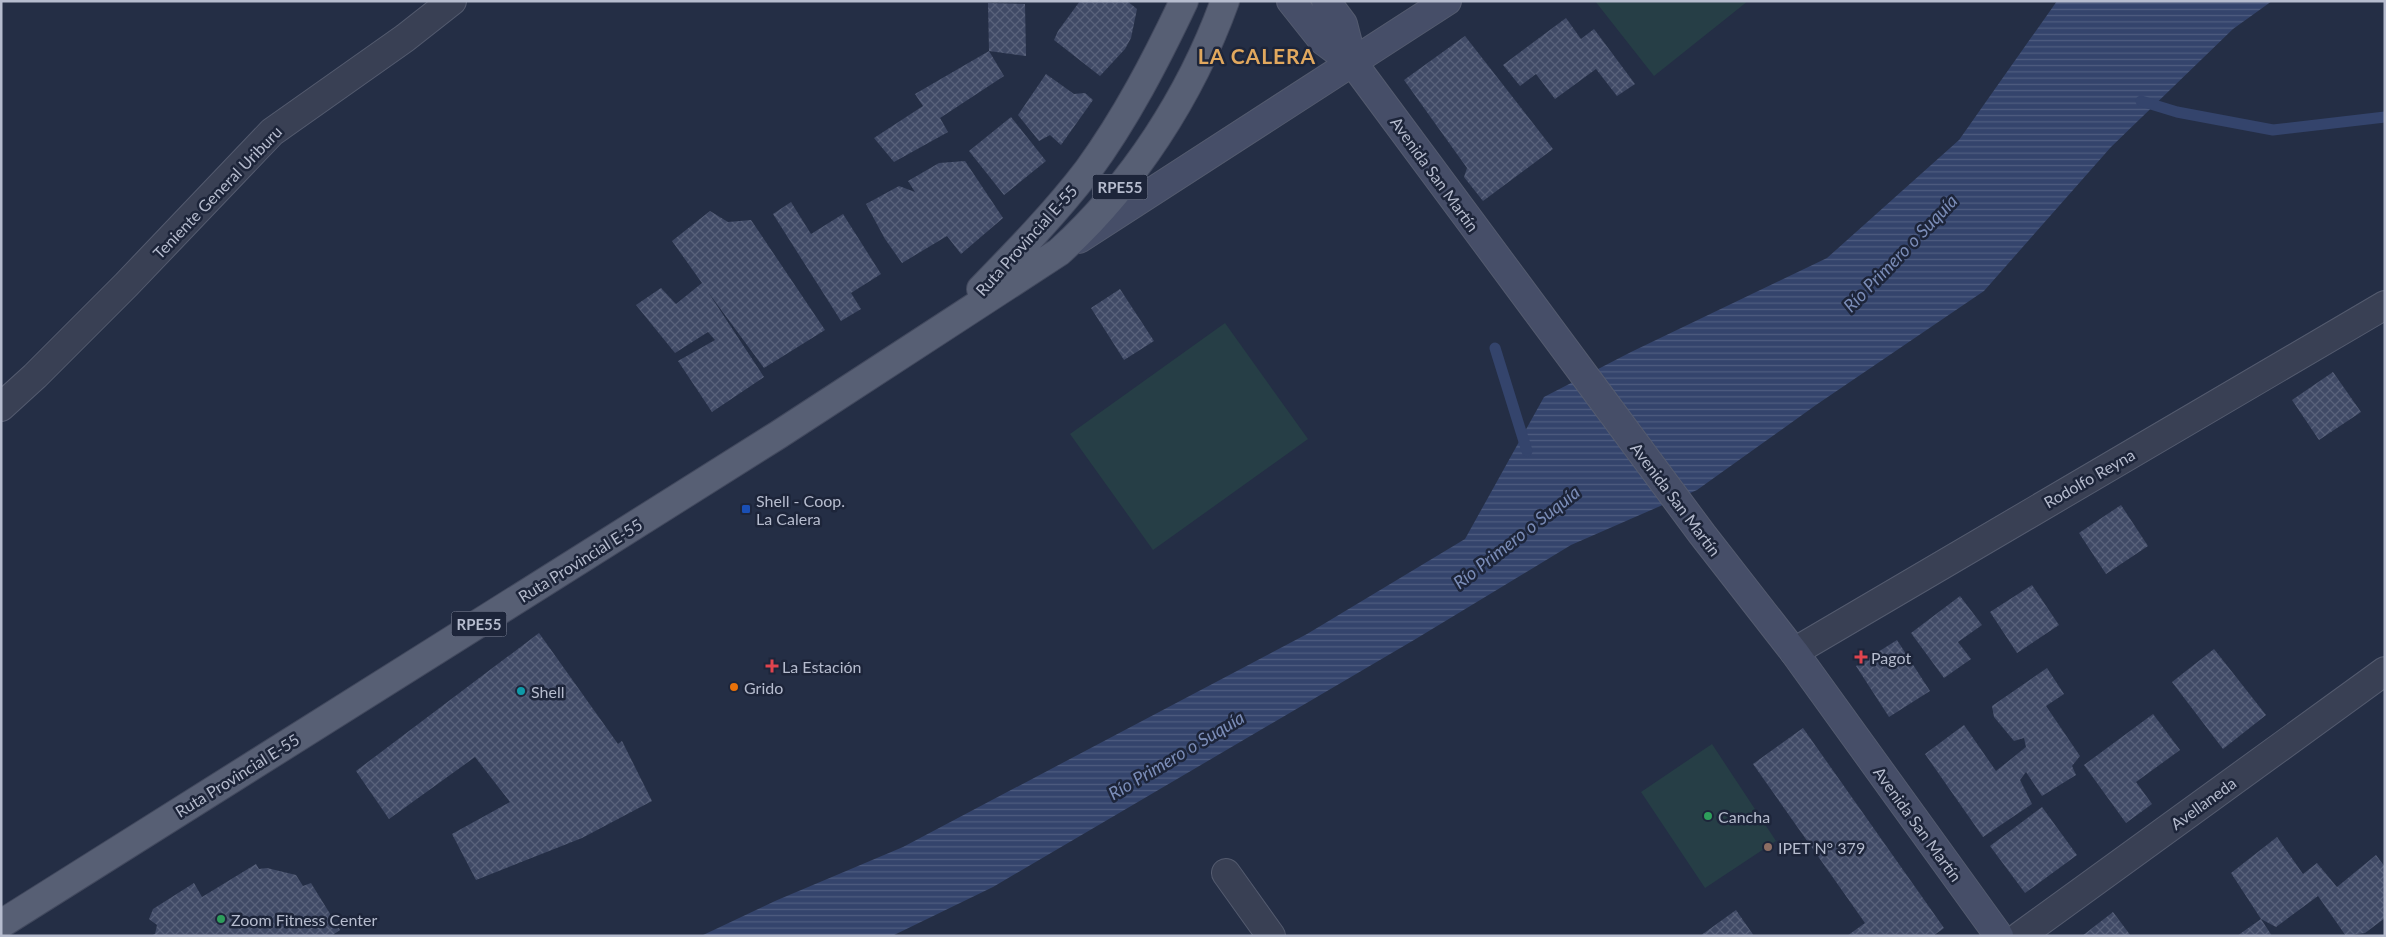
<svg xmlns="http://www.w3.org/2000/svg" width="2386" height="937" font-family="Lato,sans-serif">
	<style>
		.park { fill: #263e46 }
		.water { fill: url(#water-rules) }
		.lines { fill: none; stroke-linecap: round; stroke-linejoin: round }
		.stream { stroke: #34446c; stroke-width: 11 }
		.building { fill: url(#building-cross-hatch) }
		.street-casing { stroke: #545b6f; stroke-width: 30 }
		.secondary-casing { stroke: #545b6f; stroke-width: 30 }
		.primary-casing { stroke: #42495e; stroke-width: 30 }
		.street { stroke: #394054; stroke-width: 28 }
		.secondary { stroke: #464e68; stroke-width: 28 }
		.primary { stroke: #575f74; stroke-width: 28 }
		.transit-dot { fill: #1a4fb4; stroke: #1d253a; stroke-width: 2 }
		.health-dot { fill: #e0444e; stroke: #1d253a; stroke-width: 2 }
		.food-dot { fill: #e8710a; stroke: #1d253a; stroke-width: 2 }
		.culture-dot { fill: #0f9aa8; stroke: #1d253a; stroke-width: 2 }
		.leisure-dot { fill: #2e9e5b; stroke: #1d253a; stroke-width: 2 }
		.education-dot { fill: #8d6e63; stroke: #1d253a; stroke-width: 2 }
		.labels { text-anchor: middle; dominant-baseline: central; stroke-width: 5; stroke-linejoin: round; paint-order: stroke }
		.shield { fill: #1d253a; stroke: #888fa2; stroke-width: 1 }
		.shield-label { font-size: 15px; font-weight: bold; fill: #b6bcce }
		.street-label { font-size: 16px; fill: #b6bcce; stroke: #1d253a }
		.poi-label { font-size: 16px; fill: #b6bcce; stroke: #1d253a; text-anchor: start }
		.water-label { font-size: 18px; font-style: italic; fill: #7b8db8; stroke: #1d253a }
		.district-label { font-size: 21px; font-weight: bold; letter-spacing: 1px; fill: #e1a85e; stroke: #1d253a }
	</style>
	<defs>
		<pattern id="water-rules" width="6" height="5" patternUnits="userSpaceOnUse" patternTransform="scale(1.25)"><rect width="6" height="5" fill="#34446c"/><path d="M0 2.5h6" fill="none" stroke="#4f5d80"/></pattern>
		<pattern id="building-cross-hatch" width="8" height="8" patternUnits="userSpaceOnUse" patternTransform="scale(1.25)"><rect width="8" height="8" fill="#404a66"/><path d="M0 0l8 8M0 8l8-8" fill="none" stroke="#59627b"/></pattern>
	</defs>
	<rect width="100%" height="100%" fill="#242e45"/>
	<path class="park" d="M 1595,1 L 1748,1 L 1654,76 Z
		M 1225,323 L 1308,439 L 1153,550 L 1070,434 Z
		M 1712,744 L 1776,841 L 1705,888 L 1641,792 Z"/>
	<path class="water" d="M 2057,1 L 2272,1 L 2233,29 L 2111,147 L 1984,291 L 1816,405 L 1697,490 L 1571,545 L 1414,640 L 993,887 L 892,936 L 701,936 L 775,901 L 903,847 L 1307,634 L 1465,539 L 1544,397 L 1631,352 L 1827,258 L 1959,140 Z"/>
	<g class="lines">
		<path class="stream" d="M 2141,101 L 2177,112 L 2273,130 L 2385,117
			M 1495,348 L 1527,451"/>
	</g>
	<path class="building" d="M 1080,1 L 1127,1 L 1137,9 L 1131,38 L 1125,49 L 1100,76 L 1054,40 L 1058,31 Z
		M 988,3 L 1025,4 L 1026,56 L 989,51 L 1004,76 L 940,118 L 948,132 L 894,162 L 874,138 L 923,106 L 915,94 L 989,51 Z
		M 1566,18 L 1581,39 L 1594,29 L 1635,84 L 1617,96 L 1596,69 L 1555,99 L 1536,74 L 1520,86 L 1503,65 Z
		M 1465,36 L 1553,149 L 1483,201 L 1464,177 L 1467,168 L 1404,80 Z
		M 1046,74 L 1074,94 L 1085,93 L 1093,100 L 1061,145 L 1050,135 L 1039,141 L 1018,115 Z
		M 1011,117 L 1046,161 L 1004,195 L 969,151 Z
		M 965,161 L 1003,218 L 961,254 L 947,236 L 902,263 L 885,239 L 866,204 L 899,186 L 915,192 L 908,181 L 939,163 Z
		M 791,202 L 811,234 L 843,214 L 881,274 L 851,293 L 861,309 L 841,321 L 773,214 Z
		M 710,211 L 728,222 L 751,220 L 825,330 L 764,368 L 708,292 L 764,377 L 712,412 L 678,361 L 715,340 L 708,332 L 675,353 L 636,305 L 661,288 L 676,304 L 702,283 L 672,241 Z
		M 1120,289 L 1154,341 L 1124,360 L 1091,308 Z
		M 2333,372 L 2361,412 L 2319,440 L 2292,400 Z
		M 2121,505 L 2148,546 L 2106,574 L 2079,533 Z
		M 2032,585 L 2059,625 L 2017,653 L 1990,612 Z
		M 1960,596 L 1982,625 L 1958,642 L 1971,659 L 1944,678 L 1911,633 Z
		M 539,633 L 618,744 L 622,741 L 652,801 L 582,838 L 476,880 L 452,834 L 510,802 L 475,757 L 389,819 L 356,771 Z
		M 1897,640 L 1930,691 L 1889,717 L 1856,666 Z
		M 2214,649 L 2266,715 L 2223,749 L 2172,682 Z
		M 2047,668 L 2064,694 L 2046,706 L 2080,756 L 2072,766 L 2076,775 L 2042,796 L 2026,772 L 2020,780 L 2032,804 L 1983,837 L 1925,754 L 1964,725 L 1996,771 L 2026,747 L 2024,738 L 2014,741 L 1994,717 L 1992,706 Z
		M 2153,714 L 2180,750 L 2136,782 L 2152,804 L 2126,823 L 2084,765 Z
		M 1803,728 L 1944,928 L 1933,936 L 1847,936 L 1865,923 L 1753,764 Z
		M 2042,807 L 2077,855 L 2025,893 L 1990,846 Z
		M 2277,837 L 2303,874 L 2317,863 L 2337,887 L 2376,855 L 2385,867 L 2385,918 L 2365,933 L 2346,936 L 2318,896 L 2276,927 L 2261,919 L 2231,873 Z
		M 256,864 L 259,869 L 267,868 L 296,875 L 303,886 L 311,883 L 340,930 L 331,936 L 150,936 L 155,934 L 157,925 L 149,919 L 153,909 L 194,883 L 202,897 Z
		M 1736,910 L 1754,936 L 1700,936 Z
		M 2113,912 L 2131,936 L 2082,936 Z
		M 2261,919 L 2272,936 L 2237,936 Z"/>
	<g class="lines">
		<g class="street-casing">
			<path id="street" d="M 1,407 L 35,376 L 126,285 L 272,132 L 405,38 L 452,1
				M 1794,652 L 2385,305
				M 1226,873 L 1271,936
				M 2020,936 L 2385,671"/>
		</g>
		<g class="secondary-casing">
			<path id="secondary" d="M 1291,1 L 1322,40 L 1353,63 L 1702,534 L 1794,652 L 1999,936
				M 1326,1 L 1343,24 L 1353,63
				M 1079,239 L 1447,1"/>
		</g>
		<g class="primary-casing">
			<path id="primary" d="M 981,289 C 1018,251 1056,212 1088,170 C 1126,118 1156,60 1184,1
				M 1,924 L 778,435 L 1059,252 C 1133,185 1191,95 1225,1"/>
		</g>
		<use href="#street" class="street"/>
		<use href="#secondary" class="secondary"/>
		<use href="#primary" class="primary"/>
	</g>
	<rect class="transit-dot" x="741" y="504" width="10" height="10" rx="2.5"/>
	<g class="health-dot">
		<path d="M1858.5 649.5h5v5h5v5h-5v5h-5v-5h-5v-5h5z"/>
		<path d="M769.5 658.5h5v5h5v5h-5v5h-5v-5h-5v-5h5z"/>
	</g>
	<circle class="food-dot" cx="734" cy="687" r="5"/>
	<circle class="culture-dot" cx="521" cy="691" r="5"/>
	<g class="leisure-dot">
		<circle cx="1708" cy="816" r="5"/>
		<circle cx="221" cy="919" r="5"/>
	</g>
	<circle class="education-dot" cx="1768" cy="847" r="5"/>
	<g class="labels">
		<g class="shield">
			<rect x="1092.5" y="174.5" width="55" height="25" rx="4"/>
			<rect x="451.5" y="611.5" width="55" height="25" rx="4"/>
		</g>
		<g class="shield-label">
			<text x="1120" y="187">RPE55</text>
			<text x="479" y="624">RPE55</text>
		</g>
		<g class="street-label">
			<text transform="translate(1435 174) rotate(54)">Avenida San Martín</text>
			<text transform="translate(217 192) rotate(-46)">Teniente General Uriburu</text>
			<text transform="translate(1026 240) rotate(-48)">Ruta Provincial E-55</text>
			<text transform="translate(2089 478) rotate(-30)">Rodolfo Reyna</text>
			<text transform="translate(1676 499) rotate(53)">Avenida San Martín</text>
			<text transform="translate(580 560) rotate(-32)">Ruta Provincial E-55</text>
			<text transform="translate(237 775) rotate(-32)">Ruta Provincial E-55</text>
			<text transform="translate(2203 803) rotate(-36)">Avellaneda</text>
			<text transform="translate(1918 824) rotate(54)">Avenida San Martín</text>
		</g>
		<g class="poi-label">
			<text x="756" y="500">Shell - Coop.<tspan x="756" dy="18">La Calera</tspan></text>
			<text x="1871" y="657">Pagot</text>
			<text x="782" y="666">La Estación</text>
			<text x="744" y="687">Grido</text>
			<text x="531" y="691">Shell</text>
			<text x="1718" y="816">Cancha</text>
			<text x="1778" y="847">IPET N° 379</text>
			<text x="231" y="919">Zoom Fitness Center</text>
		</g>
		<g class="water-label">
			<text transform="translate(1900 253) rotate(-46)">Río Primero o Suquía</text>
			<text transform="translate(1516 537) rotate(-38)">Río Primero o Suquía</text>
			<text transform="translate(1176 755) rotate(-31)">Río Primero o Suquía</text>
		</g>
		<g class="district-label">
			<text x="1257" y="55">LA CALERA</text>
		</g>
	</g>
	<rect width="2386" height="937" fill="none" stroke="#b6bcce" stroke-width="5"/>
</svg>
